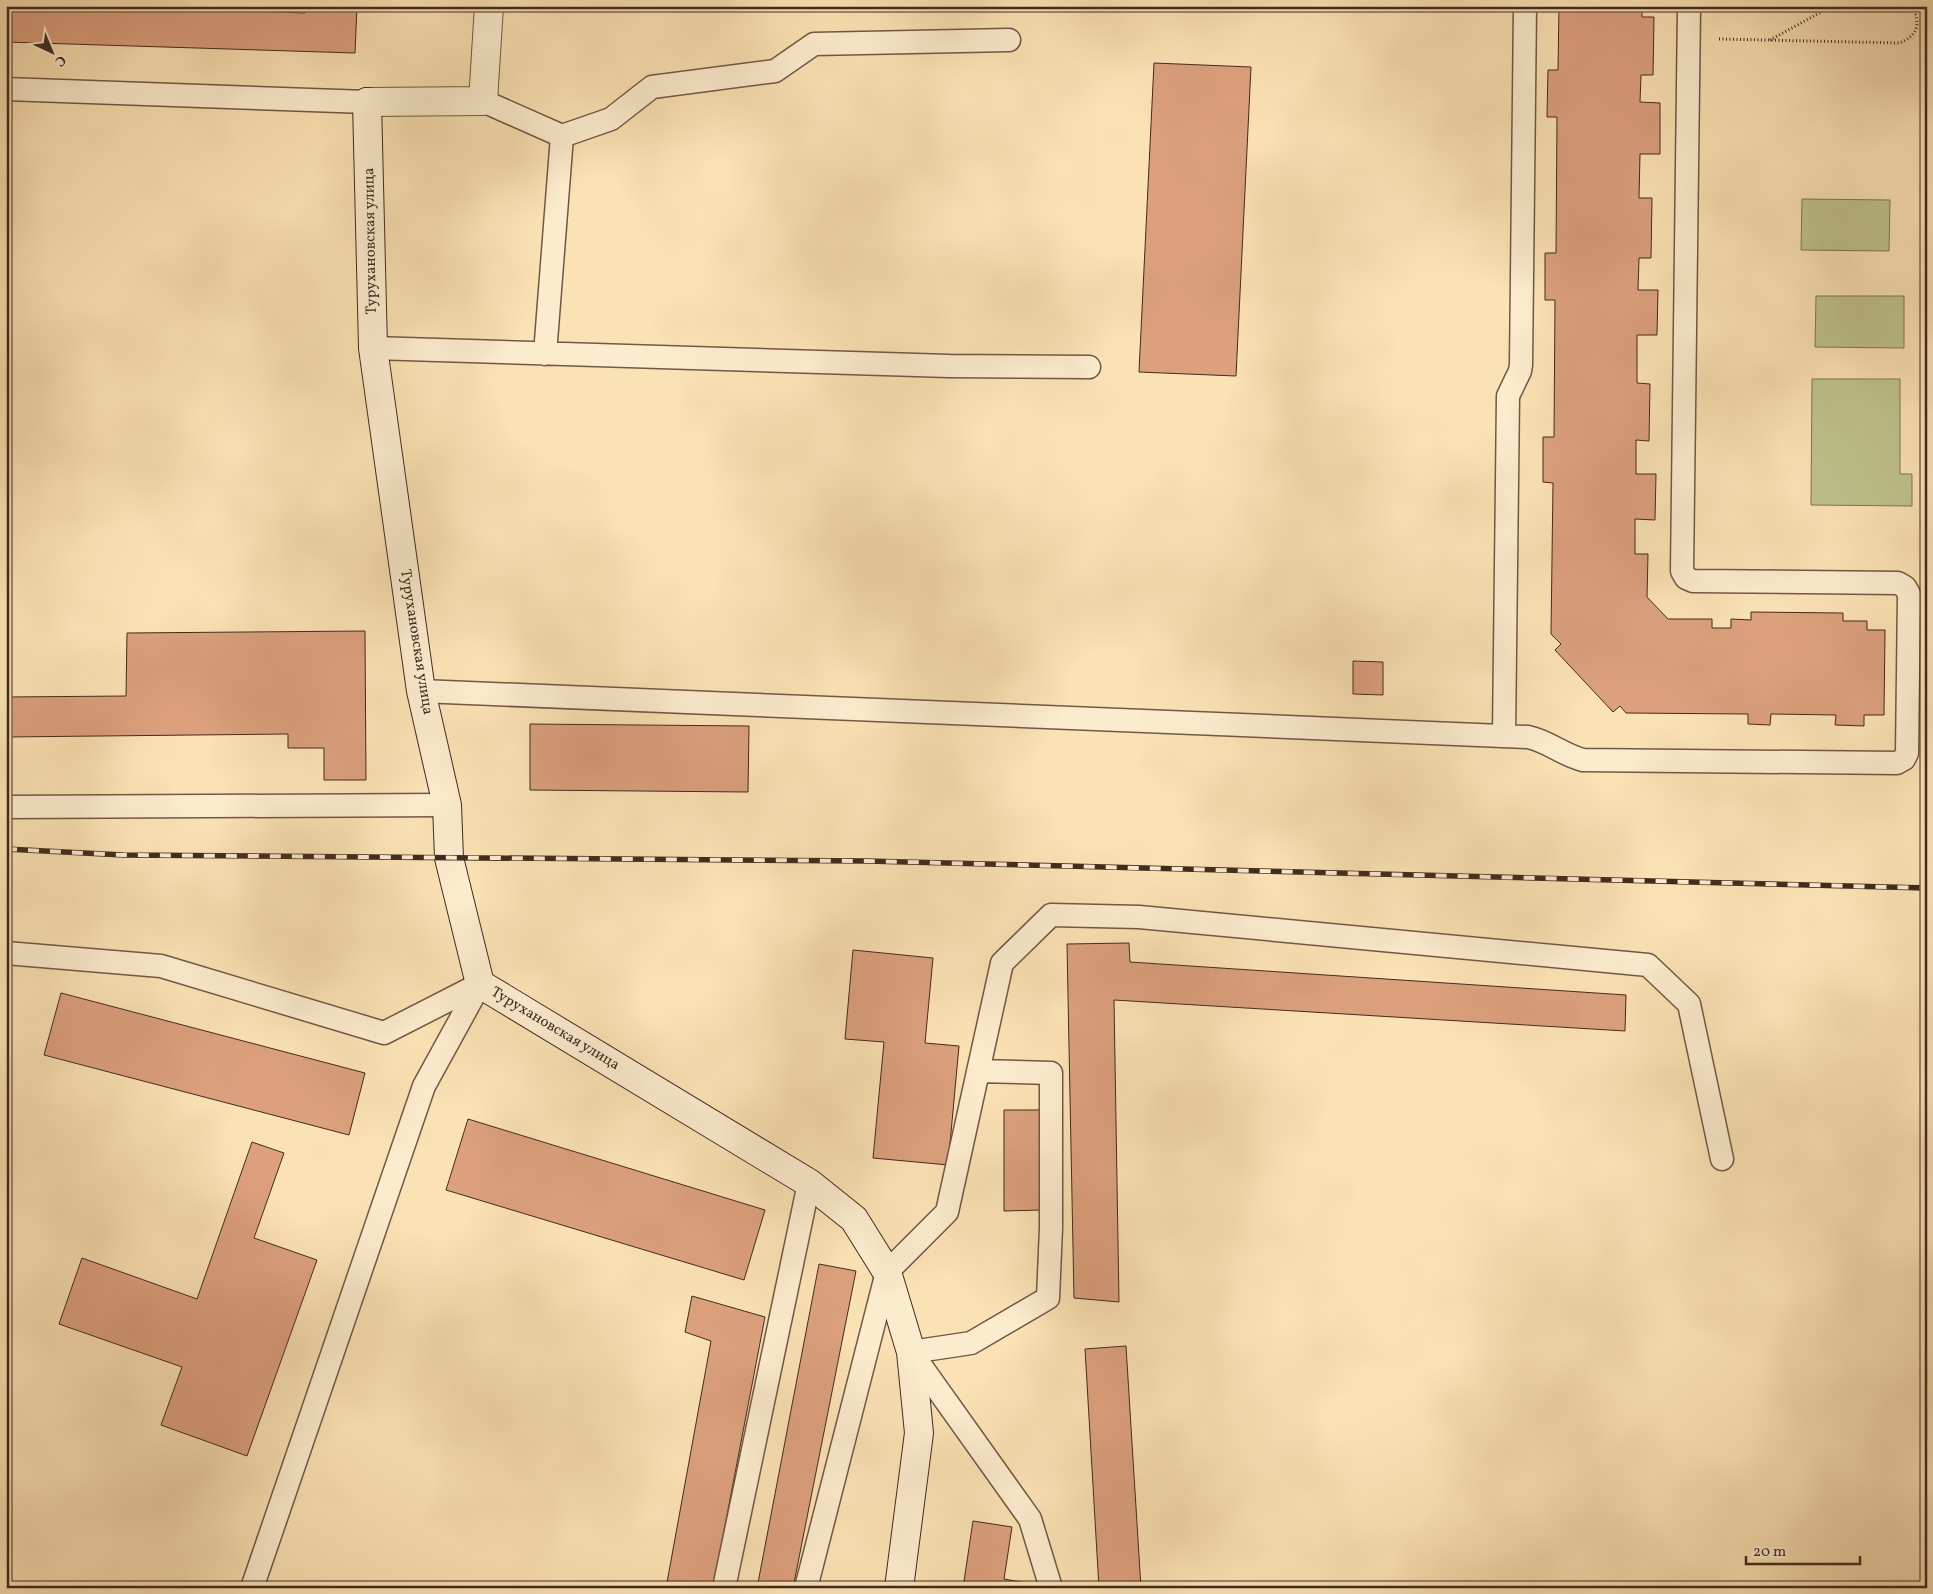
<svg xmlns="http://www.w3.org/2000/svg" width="1933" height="1594" font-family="Vollkorn,serif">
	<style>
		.green { fill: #bfc38c; stroke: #807656 }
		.building { fill: #dca07d; stroke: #412a21 }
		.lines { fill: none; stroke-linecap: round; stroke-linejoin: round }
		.lane-casing { stroke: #705846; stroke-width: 25 }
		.street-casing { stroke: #705846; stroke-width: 30 }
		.secondary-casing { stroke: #412a21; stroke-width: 30 }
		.path { stroke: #412a21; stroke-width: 3; stroke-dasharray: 1 2.5; stroke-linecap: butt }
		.lane { stroke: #fcecce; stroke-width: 22 }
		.street { stroke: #fcecce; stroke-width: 28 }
		.secondary { stroke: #fcecce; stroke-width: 28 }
		.rail-casing { stroke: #412a21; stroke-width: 5.5 }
		.rail { stroke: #fcecce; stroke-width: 4; stroke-dasharray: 11; stroke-linecap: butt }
		.labels { text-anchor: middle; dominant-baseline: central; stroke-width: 4; stroke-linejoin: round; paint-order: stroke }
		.street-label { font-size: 15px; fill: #412a21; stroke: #fcecce }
	</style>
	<rect width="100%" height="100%" fill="#fbe2b4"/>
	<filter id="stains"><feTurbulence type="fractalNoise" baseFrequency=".004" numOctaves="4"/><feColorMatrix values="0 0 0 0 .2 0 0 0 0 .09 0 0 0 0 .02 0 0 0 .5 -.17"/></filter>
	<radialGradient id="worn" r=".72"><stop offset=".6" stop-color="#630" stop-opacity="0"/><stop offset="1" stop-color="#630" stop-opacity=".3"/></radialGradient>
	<path class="green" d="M 1802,199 L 1890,200 L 1889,251 L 1801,250 Z
		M 1816,296 L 1904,296 L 1904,348 L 1815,347 Z
		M 1812,379 L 1900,379 L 1900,474 L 1912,474 L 1912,506 L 1811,505 Z"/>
	<path class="building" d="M 6,6 L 101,6 L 305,13 L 305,6 L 357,6 L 355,53 L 6,42 Z
		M 1559,6 L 1642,6 L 1642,17 L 1654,17 L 1653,75 L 1641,75 L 1640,102 L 1660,103 L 1660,154 L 1640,154 L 1639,198 L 1652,198 L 1651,258 L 1639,258 L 1638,290 L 1658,290 L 1657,335 L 1637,335 L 1637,383 L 1650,384 L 1649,441 L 1636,440 L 1636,474 L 1656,474 L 1655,520 L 1635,519 L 1635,554 L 1648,554 L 1647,597 L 1668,619 L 1712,619 L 1712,628 L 1731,628 L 1731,619 L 1751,620 L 1751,612 L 1843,613 L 1843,621 L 1867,621 L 1867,630 L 1885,630 L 1884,715 L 1864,715 L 1864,726 L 1835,725 L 1836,715 L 1771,714 L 1770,725 L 1748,724 L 1748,714 L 1626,713 L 1620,706 L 1613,712 L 1555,650 L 1561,644 L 1551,634 L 1553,483 L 1543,482 L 1543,437 L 1554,437 L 1555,300 L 1545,300 L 1545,253 L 1556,253 L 1557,117 L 1547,117 L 1548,70 L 1558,70 Z
		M 1154,63 L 1251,67 L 1236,376 L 1139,372 Z
		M 365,631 L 366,780 L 324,780 L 324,748 L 288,748 L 288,734 L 6,737 L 6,697 L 126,696 L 127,633 Z
		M 1353,661 L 1383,662 L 1383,695 L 1353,694 Z
		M 530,724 L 749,726 L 748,792 L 530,790 Z
		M 1129,943 L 1130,962 L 1626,995 L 1625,1031 L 1114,1000 L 1119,1302 L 1074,1298 L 1067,944 Z
		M 853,950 L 933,958 L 925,1043 L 959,1046 L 948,1165 L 873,1158 L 884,1042 L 845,1039 Z
		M 61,993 L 365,1073 L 349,1135 L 44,1055 Z
		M 1004,1110 L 1042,1110 L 1042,1210 L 1004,1211 Z
		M 468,1119 L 765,1210 L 744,1280 L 446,1190 Z
		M 252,1142 L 284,1153 L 254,1238 L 317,1260 L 247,1456 L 161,1425 L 182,1367 L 59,1324 L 82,1258 L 197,1299 Z
		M 819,1264 L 856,1271 L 793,1588 L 757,1588 Z
		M 692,1296 L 765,1317 L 713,1588 L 666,1588 L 711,1341 L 685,1332 Z
		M 1126,1346 L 1141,1588 L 1099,1588 L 1085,1349 Z
		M 973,1521 L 1012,1527 L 1004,1579 L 1037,1585 L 1037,1588 L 963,1588 Z"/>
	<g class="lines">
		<g class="lane-casing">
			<path id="lane" d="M 6,89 L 367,102
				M 483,101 L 562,136 L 611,119 L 652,87 L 775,71 L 814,44 L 1009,40
				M 373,348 L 949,366 L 1089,367
				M 545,354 L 562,136
				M 421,691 L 1528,737 C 1548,741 1563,755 1583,760 L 1897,763 L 1904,759 L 1907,753 L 1909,594 L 1905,587 L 1898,583 L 1693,581 L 1686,578 L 1682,571 L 1689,6
				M 1504,736 L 1508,396 L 1520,371 L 1521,365 L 1525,6
				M 6,807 L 447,805
				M 6,953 L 161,966 L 384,1033 L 480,984
				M 978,1071 L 1051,1073 L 1051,1228 L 1048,1298 L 971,1343 L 911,1352 L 1030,1519 L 1051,1588
				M 252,1588 L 424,1086 L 480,984
				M 724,1588 L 809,1183
				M 806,1588 L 887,1272 L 947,1212 L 1002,963 L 1051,915 L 1139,917 L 1648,965 L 1689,1004 L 1722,1159"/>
		</g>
		<g class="street-casing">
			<path id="street" d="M 367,102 L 483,101 L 489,6"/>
		</g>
		<g class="secondary-casing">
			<path id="secondary" d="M 367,102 L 373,348 L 421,691 L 447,805 L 449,858 L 480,984 L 809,1183 L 854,1219 L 887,1272 L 911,1352 L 919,1433 L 899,1588"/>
		</g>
		<path class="path" d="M 1719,39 L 1899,43 C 1918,36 1921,24 1912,6
			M 1770,40 L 1832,6"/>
		<use href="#lane" class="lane"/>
		<use href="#street" class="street"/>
		<use href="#secondary" class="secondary"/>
		<g class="rail-casing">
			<path id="rail" d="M 6,849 L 123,855 L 866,861 L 1927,888"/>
		</g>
		<use href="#rail" class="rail"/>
	</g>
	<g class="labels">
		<g class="street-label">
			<text transform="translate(371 241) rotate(-91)">Турухановская улица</text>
			<text transform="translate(416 642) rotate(81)">Турухановская улица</text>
			<text transform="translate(555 1029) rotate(31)">Турухановская улица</text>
		</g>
	</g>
	<rect width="1933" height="1594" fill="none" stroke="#fbe2b4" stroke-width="25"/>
	<rect x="8" y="8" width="1918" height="1579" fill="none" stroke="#412a21" stroke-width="2.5"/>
	<rect x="12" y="12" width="1908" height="1569" fill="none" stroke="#412a21"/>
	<g transform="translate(52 52) rotate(136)" stroke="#fcecce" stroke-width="4" paint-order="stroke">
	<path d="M0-4L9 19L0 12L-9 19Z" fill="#412a21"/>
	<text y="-8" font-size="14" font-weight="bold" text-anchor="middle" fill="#412a21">С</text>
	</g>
	<path d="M1746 1556v8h114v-8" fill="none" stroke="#412a21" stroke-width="2.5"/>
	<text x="1753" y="1556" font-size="15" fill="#412a21" stroke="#fcecce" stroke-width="4" paint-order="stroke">20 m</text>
	<rect width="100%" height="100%" filter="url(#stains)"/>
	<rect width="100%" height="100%" fill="url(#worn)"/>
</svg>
